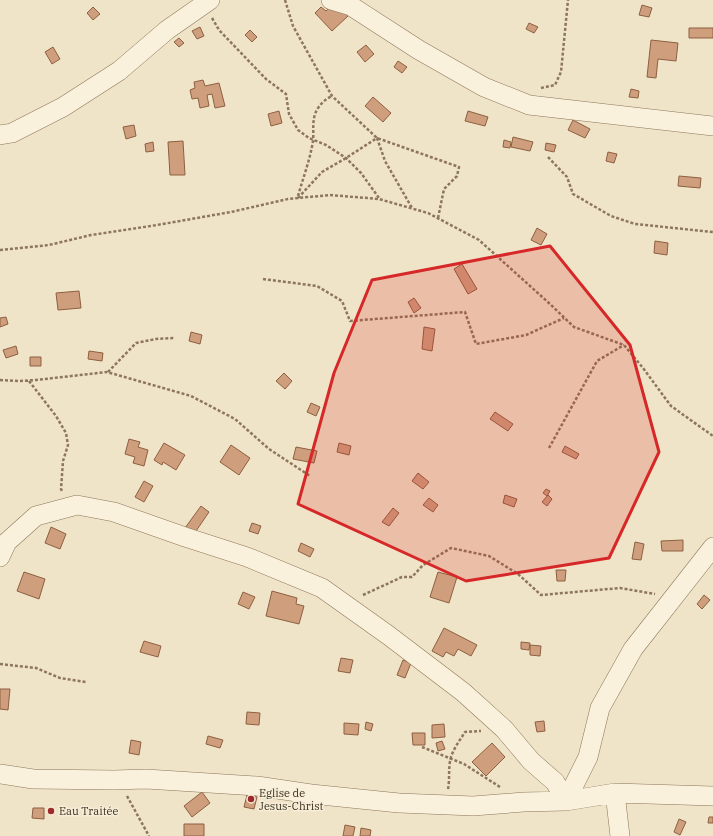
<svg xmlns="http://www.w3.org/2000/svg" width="713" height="836" font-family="'IBM Plex Serif',serif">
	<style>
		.building { fill: #cf9f7d; stroke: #8d5f41 }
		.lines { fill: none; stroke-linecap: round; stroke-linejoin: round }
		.minor-casing { stroke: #8d765c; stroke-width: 20 }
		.path { stroke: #8d765c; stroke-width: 2.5; stroke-dasharray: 3 2; stroke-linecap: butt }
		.minor { stroke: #faf1dc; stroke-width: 19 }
		.marked { fill: #d62828; fill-opacity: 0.2; stroke: #d62828; stroke-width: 3; stroke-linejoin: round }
		.poi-dot { fill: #9e2a2b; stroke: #f7eed8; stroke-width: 1.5 }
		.labels { text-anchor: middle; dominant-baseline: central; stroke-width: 3; stroke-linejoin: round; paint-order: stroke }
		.poi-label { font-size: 11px; fill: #3d2e20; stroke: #f7eed8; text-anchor: start }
	</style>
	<rect width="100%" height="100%" fill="#f0e4c8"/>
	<path class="building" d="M 335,3 L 348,16 L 332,31 L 315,13 L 321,7 L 326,11 Z
		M 642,5 L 652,8 L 649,17 L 639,15 Z
		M 93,7 L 100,14 L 93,20 L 87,13 Z
		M 529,23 L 538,27 L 534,33 L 526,29 Z
		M 200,27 L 204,36 L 197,39 L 192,31 Z
		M 689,28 L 713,28 L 713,38 L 689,38 Z
		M 250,30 L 257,37 L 252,42 L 245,35 Z
		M 179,38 L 184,43 L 179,47 L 174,42 Z
		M 651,40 L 678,43 L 676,61 L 658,59 L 656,78 L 647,77 Z
		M 366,45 L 374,54 L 365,62 L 357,52 Z
		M 53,47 L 60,59 L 52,64 L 45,52 Z
		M 398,61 L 407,67 L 402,73 L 394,67 Z
		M 203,80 L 205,86 L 219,83 L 225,106 L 215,108 L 212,94 L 207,95 L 209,106 L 200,108 L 198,98 L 192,99 L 190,90 L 195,88 L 194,82 Z
		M 631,89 L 639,91 L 638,98 L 629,97 Z
		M 373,97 L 391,113 L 383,122 L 365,106 Z
		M 279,111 L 282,123 L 271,126 L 268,114 Z
		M 468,111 L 488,117 L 485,126 L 465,121 Z
		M 573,120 L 590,129 L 585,138 L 568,130 Z
		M 134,125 L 136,136 L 126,139 L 123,127 Z
		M 513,137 L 533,142 L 530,151 L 511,147 Z
		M 504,140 L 511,142 L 510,148 L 503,147 Z
		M 183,141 L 185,175 L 170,175 L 168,142 Z
		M 153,142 L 154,151 L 146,152 L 145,144 Z
		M 546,143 L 556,145 L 554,152 L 545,150 Z
		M 608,152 L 617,154 L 614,163 L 606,161 Z
		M 679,176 L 701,178 L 700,188 L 678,186 Z
		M 537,228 L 547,234 L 541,245 L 531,240 Z
		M 655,241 L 668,243 L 667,255 L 654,253 Z
		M 462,264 L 477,289 L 468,294 L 454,269 Z
		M 79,291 L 81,308 L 58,310 L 56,293 Z
		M 414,298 L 421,308 L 414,313 L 408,302 Z
		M 6,317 L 8,324 L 0,327 L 0,318 Z
		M 424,327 L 435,329 L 432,351 L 422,349 Z
		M 191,332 L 202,335 L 200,344 L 189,341 Z
		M 16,346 L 18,354 L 6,358 L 3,350 Z
		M 89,351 L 103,353 L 102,361 L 88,359 Z
		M 30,357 L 41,357 L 41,366 L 30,366 Z
		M 284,373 L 292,381 L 285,389 L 276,381 Z
		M 311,403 L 320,407 L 316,416 L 307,412 Z
		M 495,412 L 513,424 L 508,431 L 490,419 Z
		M 129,439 L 140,442 L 138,447 L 148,450 L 144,466 L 133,463 L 135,457 L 125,454 Z
		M 164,443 L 185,455 L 176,470 L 163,462 L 162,465 L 154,460 Z
		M 339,443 L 351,446 L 349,455 L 337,452 Z
		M 231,445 L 250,458 L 239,475 L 220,462 Z
		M 565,446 L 579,454 L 576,459 L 562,452 Z
		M 296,447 L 317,451 L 314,463 L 293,459 Z
		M 418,473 L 429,482 L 423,489 L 412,481 Z
		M 144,481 L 153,486 L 144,502 L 135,497 Z
		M 546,489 L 550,491 L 547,496 L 543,493 Z
		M 505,495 L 517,499 L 514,507 L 503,503 Z
		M 548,495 L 552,499 L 547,506 L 542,502 Z
		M 429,498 L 438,505 L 433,512 L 423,505 Z
		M 201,506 L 209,512 L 194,534 L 185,528 Z
		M 393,508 L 399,513 L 389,526 L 382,522 Z
		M 252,523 L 261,526 L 258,534 L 249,531 Z
		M 51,527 L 66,534 L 60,549 L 45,543 Z
		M 683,540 L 683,551 L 662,551 L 661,541 Z
		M 635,542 L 644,544 L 641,560 L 632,559 Z
		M 301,543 L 314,549 L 310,557 L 298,551 Z
		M 556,570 L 566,570 L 565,581 L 557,581 Z
		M 24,572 L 45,579 L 39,599 L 17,591 Z
		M 438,572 L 457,577 L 449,603 L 430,597 Z
		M 272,591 L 297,598 L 296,604 L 304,606 L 299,624 L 266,616 Z
		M 243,592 L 255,597 L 249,609 L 238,604 Z
		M 704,595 L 710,600 L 702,609 L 697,604 Z
		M 444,628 L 477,645 L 471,656 L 458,649 L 454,656 L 446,652 L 443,657 L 432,651 Z
		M 144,641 L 161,646 L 158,657 L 140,652 Z
		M 521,642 L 530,643 L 529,650 L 521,649 Z
		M 530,645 L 541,646 L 540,656 L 530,655 Z
		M 341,658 L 353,660 L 350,673 L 338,671 Z
		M 403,660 L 411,663 L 405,678 L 397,675 Z
		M 0,689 L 10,689 L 8,710 L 0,709 Z
		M 247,712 L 260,713 L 259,725 L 246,724 Z
		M 544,721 L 545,731 L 537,732 L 535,722 Z
		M 366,722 L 373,724 L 371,731 L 365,729 Z
		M 344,723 L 359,724 L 358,735 L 344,734 Z
		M 444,724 L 445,737 L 432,738 L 432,725 Z
		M 412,733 L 425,733 L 425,745 L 413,745 Z
		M 208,736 L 223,740 L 220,748 L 206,744 Z
		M 131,740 L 141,742 L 139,755 L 129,753 Z
		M 442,741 L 445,749 L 438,751 L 436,743 Z
		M 492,743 L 505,757 L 486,776 L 472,762 Z
		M 202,792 L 210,803 L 192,817 L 184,806 Z
		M 247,795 L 257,797 L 254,809 L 244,807 Z
		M 33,808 L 44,808 L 44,819 L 32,818 Z
		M 709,817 L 713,817 L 713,823 L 708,823 Z
		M 679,819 L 686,822 L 680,835 L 674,832 Z
		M 184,824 L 204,824 L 204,836 L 184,836 Z
		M 345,825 L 355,827 L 353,836 L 343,836 Z
		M 361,828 L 371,830 L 370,836 L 360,836 Z"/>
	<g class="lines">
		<g class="minor-casing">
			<path id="minor" d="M 331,0 L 351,6 L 419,50 L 484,87 L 529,105 L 713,126
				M 0,135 L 12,133 L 63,107 L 119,71 L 167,30 L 210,0
				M 0,557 L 7,542 L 36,516 L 77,505 L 114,512 L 185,537 L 247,557 L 322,588 L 388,635 L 463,692 L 504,729 L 531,761 L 555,782 L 566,801
				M 0,774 L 33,779 L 114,780 L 146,779 L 257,786 L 311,794 L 399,803 L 473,806 L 524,802 L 566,801 L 615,793 L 713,796
				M 615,793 L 620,836
				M 566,801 L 588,757 L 600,708 L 633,649 L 713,547"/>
		</g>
		<path class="path" d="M 285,0 L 293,26 L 332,96 L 377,138 L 459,167 L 457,176 L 444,189 L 438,218
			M 212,18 L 219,30 L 266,79 L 286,94 L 289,114 L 298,130 L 309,138 L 326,145 L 346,158 L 361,173 L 379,198
			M 541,88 L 555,85 L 561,72 L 568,0
			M 548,157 L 567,177 L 573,194 L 611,216 L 635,224 L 713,232
			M 298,196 C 303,178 310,160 313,141 C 314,132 312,124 315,114 C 318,106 325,99 332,96
			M 298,198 L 322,172 L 346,158 L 377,138 L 385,161 L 412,208
			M 0,250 L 49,245 L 91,235 L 157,225 L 231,212 L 288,199 L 330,195 L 379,199 L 428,213 L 479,240 L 550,304 L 574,327 L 624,345 L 643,368 L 671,406 L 713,436
			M 263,279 L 317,286 L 342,301 L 350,321 L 465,312 L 476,344 L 526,335 L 564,318
			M 108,372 L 136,343 L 156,339 L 174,338
			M 0,380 L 19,381 L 36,380 L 107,372 L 191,396 L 235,419 L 269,449 L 310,476
			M 29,381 L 56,416 L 66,433 L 68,445 L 63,461 L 61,489 L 62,491
			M 549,448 L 597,361 L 624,345
			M 363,595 L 402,577 L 412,577 L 423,565 L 451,548 L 489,556 L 518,574 L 541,595 L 620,588 L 655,594
			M 0,664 L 36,668 L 60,678 L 86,682
			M 422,747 L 464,764 L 500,787
			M 448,789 C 450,779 448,767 451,757 C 454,748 460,740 465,732 L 481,731
			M 127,796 L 149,836"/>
		<use href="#minor" class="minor"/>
	</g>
	<path class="marked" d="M 550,246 L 630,345 L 659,452 L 609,558 L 466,581 L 298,504 L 334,373 L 372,280 Z"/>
	<g class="poi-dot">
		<circle cx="251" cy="799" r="4"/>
		<circle cx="51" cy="811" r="4"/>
	</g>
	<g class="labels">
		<g class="poi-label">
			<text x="259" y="793">Eglise de<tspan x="259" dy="13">Jesus-Christ</tspan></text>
			<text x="59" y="811">Eau Traitée</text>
		</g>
	</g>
</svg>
